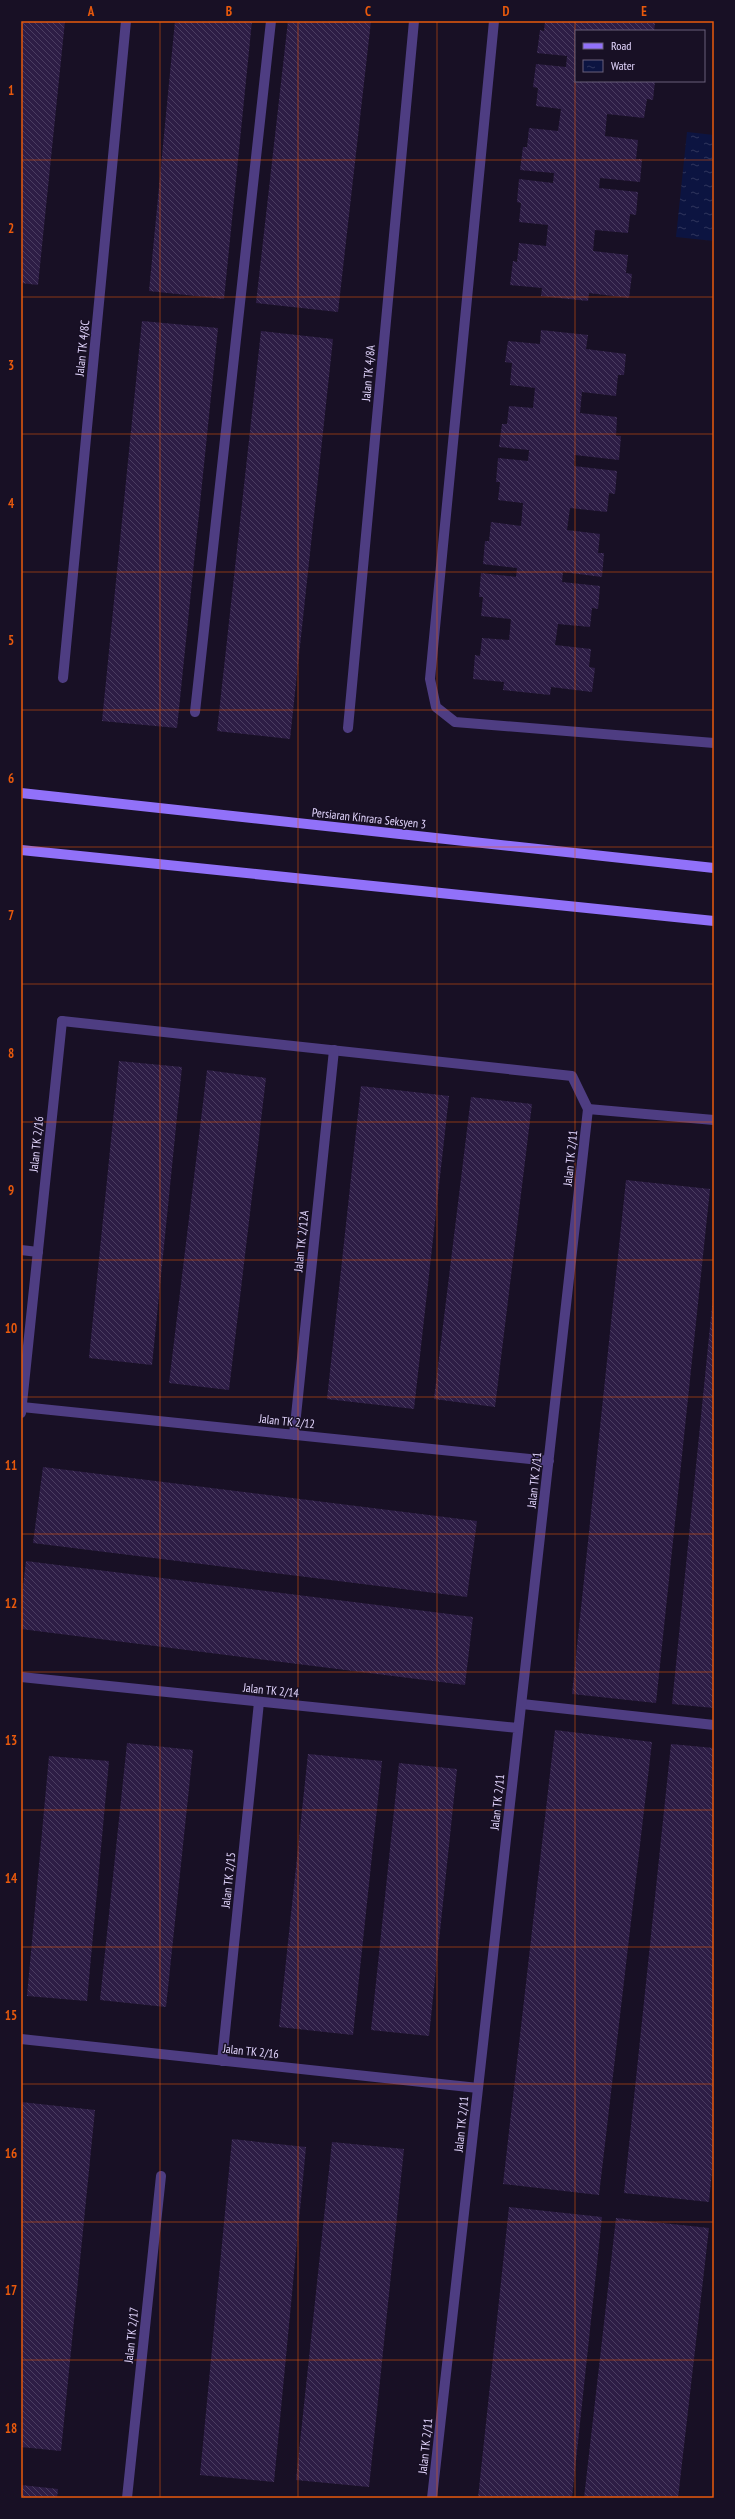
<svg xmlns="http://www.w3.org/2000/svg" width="735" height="2519" font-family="'PT Sans Narrow',sans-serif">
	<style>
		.water { fill: url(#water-ripples) }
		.building { fill: url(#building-back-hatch) }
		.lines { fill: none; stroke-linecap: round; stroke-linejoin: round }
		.service { stroke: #4e3d82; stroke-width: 10 }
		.minor { stroke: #4e3d82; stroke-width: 10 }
		.secondary { stroke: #9171f9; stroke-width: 10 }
		.grid { fill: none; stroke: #e8590c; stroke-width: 1; stroke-opacity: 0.55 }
		.labels { text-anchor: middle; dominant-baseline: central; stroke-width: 3; stroke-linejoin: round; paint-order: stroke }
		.street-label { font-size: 12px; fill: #e2d5fd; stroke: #181025 }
		.neatline { fill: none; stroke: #e8590c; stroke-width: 1.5 }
		.grid-label { font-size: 13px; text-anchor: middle; font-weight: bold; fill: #e8590c }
	</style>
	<defs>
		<pattern id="water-ripples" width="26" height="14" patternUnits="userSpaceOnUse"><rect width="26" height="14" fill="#0c1441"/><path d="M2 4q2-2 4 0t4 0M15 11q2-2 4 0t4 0" fill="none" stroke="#2f355d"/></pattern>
		<pattern id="building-back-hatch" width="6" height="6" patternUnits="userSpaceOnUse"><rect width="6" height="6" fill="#2d1d45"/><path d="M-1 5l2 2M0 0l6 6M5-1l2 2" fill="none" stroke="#4b3d61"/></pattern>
	</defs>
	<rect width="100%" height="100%" fill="#181025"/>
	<path class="water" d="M 687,132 L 714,135 L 714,241 L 676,237 Z"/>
	<path class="building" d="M 21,21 L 65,21 L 38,285 L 21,283 Z
		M 175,21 L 252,21 L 224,299 L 149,291 Z
		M 288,21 L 371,21 L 338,312 L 256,303 Z
		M 545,21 L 655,23 L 654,31 L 576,31 L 576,81 L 655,81 L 653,100 L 647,99 L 644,118 L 607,114 L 605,136 L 638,140 L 636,159 L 642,159 L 640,182 L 600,178 L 599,188 L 638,192 L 636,215 L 630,214 L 628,233 L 595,230 L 593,251 L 628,255 L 626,273 L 632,274 L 629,298 L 589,293 L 588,301 L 541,296 L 542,288 L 510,285 L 513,261 L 517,262 L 519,243 L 546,246 L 548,225 L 519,222 L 521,203 L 517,202 L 519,179 L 553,183 L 554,173 L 520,170 L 523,147 L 527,147 L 529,128 L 558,131 L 561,109 L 536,106 L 538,88 L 533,87 L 536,64 L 566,67 L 567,56 L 537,53 L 540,30 L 544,31 Z
		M 142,321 L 218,328 L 177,728 L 102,721 Z
		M 541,330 L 588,335 L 586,349 L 626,354 L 624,375 L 618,375 L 616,396 L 582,392 L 580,413 L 617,417 L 616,436 L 621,436 L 619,460 L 575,455 L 574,466 L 617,471 L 615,494 L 609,493 L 607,512 L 570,508 L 567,530 L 600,534 L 598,553 L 604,553 L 602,577 L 563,572 L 562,582 L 600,586 L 598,609 L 592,608 L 590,627 L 558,624 L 555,645 L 591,649 L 589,667 L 595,668 L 592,692 L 551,687 L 550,695 L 503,690 L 504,682 L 473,679 L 475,655 L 480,656 L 482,638 L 509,640 L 511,619 L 481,616 L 483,597 L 479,597 L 481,573 L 516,577 L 517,568 L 483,564 L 485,541 L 489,541 L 491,522 L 521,526 L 523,503 L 498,500 L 500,482 L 496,482 L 498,458 L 528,461 L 529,450 L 499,447 L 502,424 L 507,424 L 509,406 L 533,408 L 535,388 L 510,385 L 512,363 L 505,362 L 508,341 L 540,344 Z
		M 261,331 L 333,339 L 290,739 L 217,731 Z
		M 119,1061 L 182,1067 L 152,1365 L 89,1358 Z
		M 207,1070 L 266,1078 L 229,1390 L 169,1383 Z
		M 361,1086 L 449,1096 L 414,1409 L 327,1399 Z
		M 471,1097 L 532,1104 L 495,1407 L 434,1399 Z
		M 626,1180 L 710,1189 L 656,1703 L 572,1694 Z
		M 713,1297 L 714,1297 L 714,1708 L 672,1704 Z
		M 43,1467 L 477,1521 L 467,1597 L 33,1543 Z
		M 26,1561 L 473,1617 L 465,1685 L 21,1629 L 21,1604 Z
		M 555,1730 L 652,1742 L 599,2195 L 503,2184 Z
		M 127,1743 L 193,1750 L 166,2007 L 100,2000 Z
		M 671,1744 L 714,1748 L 714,2150 L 709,2202 L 624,2193 Z
		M 308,1754 L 382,1761 L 353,2035 L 279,2027 Z
		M 49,1756 L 109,1761 L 87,2001 L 27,1996 Z
		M 399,1763 L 457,1769 L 429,2036 L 371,2030 Z
		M 21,2102 L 95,2110 L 61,2451 L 21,2447 Z
		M 232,2139 L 306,2147 L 274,2482 L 200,2475 Z
		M 332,2142 L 404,2149 L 369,2487 L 296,2480 Z
		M 509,2207 L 602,2217 L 572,2498 L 478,2498 Z
		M 616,2218 L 709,2228 L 678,2498 L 584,2498 Z
		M 21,2485 L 58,2489 L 57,2498 L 21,2498 Z"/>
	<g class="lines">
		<path class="service" d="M 494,21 L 430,679 L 436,707 L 455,722 L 714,743
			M 195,712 L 271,21
			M 62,1021 L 572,1076 L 588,1109
			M 21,1250 L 38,1252
			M 522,1704 L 714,1725"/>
		<path class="minor" d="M 63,678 L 126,21
			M 348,728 L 414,21
			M 22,1407 L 549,1461
			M 21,1413 L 62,1021
			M 294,1435 L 334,1050
			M 21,1677 L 518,1728
			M 21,2039 L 478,2088
			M 222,2061 L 259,1702
			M 127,2498 L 161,2176
			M 432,2498 L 588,1109 L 714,1120"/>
		<path class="secondary" d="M 21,793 L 714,868
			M 21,850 L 714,921"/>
	</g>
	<path class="grid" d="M 160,21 L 160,2498M 298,21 L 298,2498M 437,21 L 437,2498M 575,21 L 575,2498M 21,160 L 714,160M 21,297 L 714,297M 21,434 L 714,434M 21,572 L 714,572M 21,710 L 714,710M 21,847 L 714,847M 21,984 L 714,984M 21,1122 L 714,1122M 21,1260 L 714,1260M 21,1397 L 714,1397M 21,1534 L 714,1534M 21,1672 L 714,1672M 21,1810 L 714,1810M 21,1947 L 714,1947M 21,2084 L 714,2084M 21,2222 L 714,2222M 21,2360 L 714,2360"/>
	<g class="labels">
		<g class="street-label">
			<text transform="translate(82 348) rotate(-84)">Jalan TK 4/8C</text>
			<text transform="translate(368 373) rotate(-85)">Jalan TK 4/8A</text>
			<text transform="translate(369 818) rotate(6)">Persiaran Kinrara Seksyen 3</text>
			<text transform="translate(36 1144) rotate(-84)">Jalan TK 2/16</text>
			<text transform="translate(570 1158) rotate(-84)">Jalan TK 2/11</text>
			<text transform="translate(301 1241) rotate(-84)">Jalan TK 2/12A</text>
			<text transform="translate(287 1421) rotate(6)">Jalan TK 2/12</text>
			<text transform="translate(534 1480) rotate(-84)">Jalan TK 2/11</text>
			<text transform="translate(271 1690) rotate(6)">Jalan TK 2/14</text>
			<text transform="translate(497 1802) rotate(-84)">Jalan TK 2/11</text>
			<text transform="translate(228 1880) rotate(-84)">Jalan TK 2/15</text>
			<text transform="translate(251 2051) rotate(6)">Jalan TK 2/16</text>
			<text transform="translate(461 2124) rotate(-84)">Jalan TK 2/11</text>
			<text transform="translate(131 2335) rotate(-84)">Jalan TK 2/17</text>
			<text transform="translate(425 2446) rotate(-84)">Jalan TK 2/11</text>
		</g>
	</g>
	<rect width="735" height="2519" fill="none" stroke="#181025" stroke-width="44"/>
	<rect x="575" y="30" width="130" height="52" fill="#181025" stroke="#695f7b"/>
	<rect x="583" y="43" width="20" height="6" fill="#9171f9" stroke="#695f7b"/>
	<text x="611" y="50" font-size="12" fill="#e2d5fd">Road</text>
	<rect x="583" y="60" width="20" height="12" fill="url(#water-ripples)" stroke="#695f7b"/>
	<text x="611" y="70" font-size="12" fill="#e2d5fd">Water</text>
	<rect x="22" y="22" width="691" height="2475" class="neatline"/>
	<g class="grid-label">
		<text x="91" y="16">A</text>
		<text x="229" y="16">B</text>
		<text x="368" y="16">C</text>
		<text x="506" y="16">D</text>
		<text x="644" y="16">E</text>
		<text x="11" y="95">1</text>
		<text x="11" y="233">2</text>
		<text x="11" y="370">3</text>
		<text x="11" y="508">4</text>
		<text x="11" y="645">5</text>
		<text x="11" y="783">6</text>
		<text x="11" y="920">7</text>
		<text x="11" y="1058">8</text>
		<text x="11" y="1195">9</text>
		<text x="11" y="1333">10</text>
		<text x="11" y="1470">11</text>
		<text x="11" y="1608">12</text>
		<text x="11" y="1745">13</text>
		<text x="11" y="1883">14</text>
		<text x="11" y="2020">15</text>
		<text x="11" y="2158">16</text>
		<text x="11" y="2295">17</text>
		<text x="11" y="2433">18</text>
	</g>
</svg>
